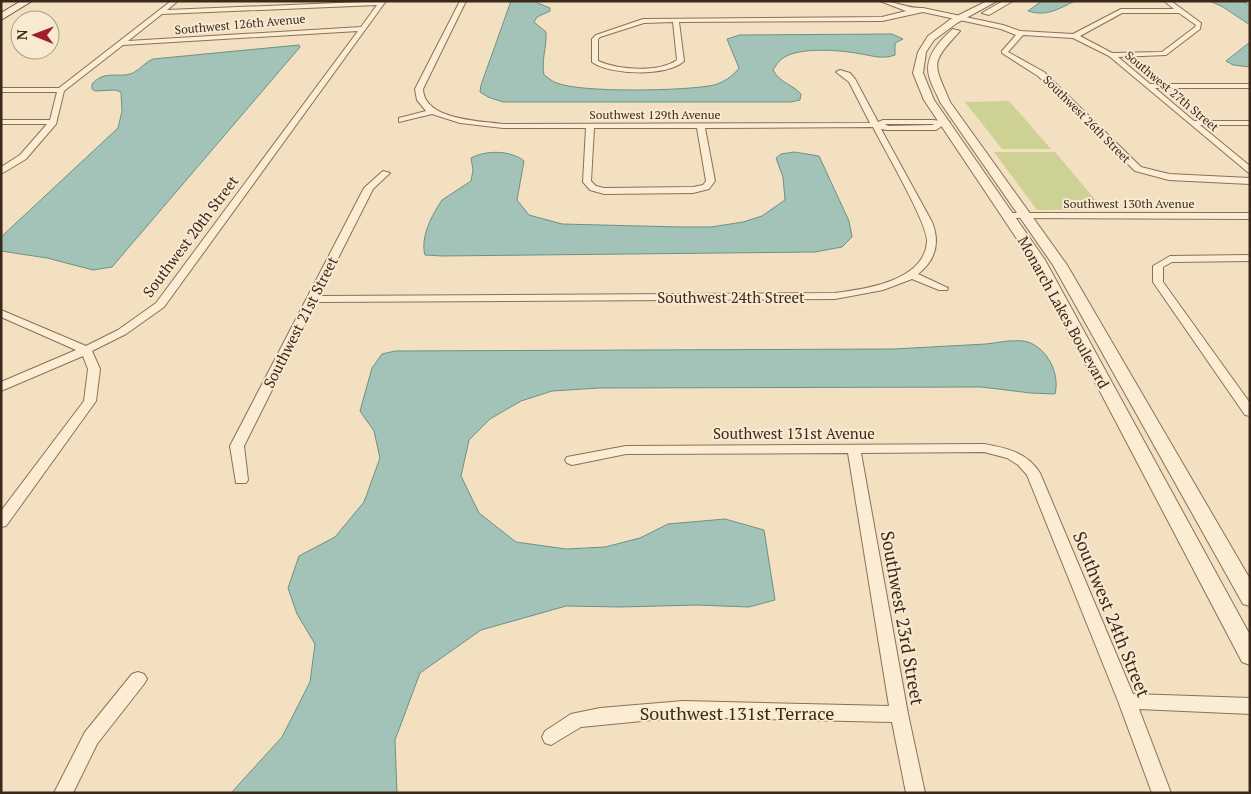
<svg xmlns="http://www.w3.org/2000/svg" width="1251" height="794" font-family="'PT Serif',serif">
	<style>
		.green { fill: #cdd193 }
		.water { fill: #a4c3b8; stroke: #6a9286 }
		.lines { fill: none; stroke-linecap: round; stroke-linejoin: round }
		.minor-casing { stroke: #8c7056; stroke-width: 2 }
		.tertiary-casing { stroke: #8c7056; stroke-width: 2 }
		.secondary-casing { stroke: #6e513a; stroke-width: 2 }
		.minor { fill: #fbedd4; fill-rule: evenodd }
		.tertiary { fill: #fbedd4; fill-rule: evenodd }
		.secondary { fill: #fbedd4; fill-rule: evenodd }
		.labels { text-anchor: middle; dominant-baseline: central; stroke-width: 4; stroke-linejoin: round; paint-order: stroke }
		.far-street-label { font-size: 12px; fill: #3b291c; stroke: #f8ead1 }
		.street-label { font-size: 15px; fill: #3b291c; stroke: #f8ead1 }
		.near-street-label { font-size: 18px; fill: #3b291c; stroke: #f8ead1 }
	</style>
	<rect width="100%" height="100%" fill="#f2e0c0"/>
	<path class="green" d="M 1009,101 L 1051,149 L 1002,149 L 965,102 Z
		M 994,152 L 1055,152 L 1103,209 L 1037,210 Z"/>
	<path class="water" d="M 511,1 L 533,1 L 550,8 L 550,11 L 537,17 L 534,22 L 546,32 C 547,47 541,60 544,75 C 548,77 552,82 557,83 C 580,93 687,91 714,85 C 724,82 732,77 739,68 L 727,39 L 740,35 L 892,34 L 903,39 L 895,43 L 895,55 C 882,60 870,55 856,53 C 837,50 799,47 783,58 C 778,61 776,66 773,70 C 780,83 792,84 801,94 L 800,100 L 791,102 L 503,102 L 488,97 L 480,92 L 481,85 Z
		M 1042,1 L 1075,1 C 1058,9 1047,17 1028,11 Z
		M 1210,1 L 1242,1 L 1250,6 L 1250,25 L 1223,7 Z
		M 1250,42 L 1250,67 L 1233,65 L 1226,61 Z
		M 299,45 L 300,47 L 112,267 L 93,270 L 47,258 L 1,251 L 1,237 L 118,128 L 122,111 L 121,92 L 115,90 L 95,91 L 92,89 L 92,84 C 106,69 117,79 133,73 C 141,69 145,62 153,59 Z
		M 794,152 L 819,156 L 849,221 L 852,237 L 842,247 L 815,252 L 442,256 L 425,255 C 420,237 432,215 442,200 L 471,181 L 473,170 L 471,158 C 486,150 511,150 524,161 L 517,200 L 529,215 L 562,224 L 680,227 L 711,227 L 743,222 L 762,216 L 785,200 L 783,177 L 776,158 L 781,154 Z
		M 1008,341 C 1014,341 1022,340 1028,342 C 1048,349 1060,374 1055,394 L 1031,393 L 981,387 L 599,388 L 552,391 L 521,401 L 490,419 L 469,440 L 461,476 L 479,513 L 516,542 L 566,549 L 605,547 L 640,538 L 668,524 L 725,519 L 764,530 L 775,600 L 749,607 L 696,605 L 621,607 L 566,606 L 481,630 L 420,673 L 395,740 L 397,793 L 231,793 L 282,737 L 310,682 L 315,644 L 297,614 L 288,588 L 299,556 L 335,537 L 364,502 L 380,458 L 374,431 L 360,411 L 372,368 L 382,354 L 395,351 L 894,349 L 986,344 Z"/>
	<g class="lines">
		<g class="minor-casing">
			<path id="minor" d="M 171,1 L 178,1 L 167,10 L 386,1 L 164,307 L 126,334 L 92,351 L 100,369 L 96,401 L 6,526 L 1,527 L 1,511 L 84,401 L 88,369 L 83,356 L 1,391 L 1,382 L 76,350 L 1,317 L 1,310 L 86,346 L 118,330 L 156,303 L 358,31 L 123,45 L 64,91 L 56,124 L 26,159 L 1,174 L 1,167 L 20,155 L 47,124 L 1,124 L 1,120 L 50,120 L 57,92 L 1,92 L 1,88 L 59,88 ZM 377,5 L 361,27 L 128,41 L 162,14 Z
				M 460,1 L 466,1 L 423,89 C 424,120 480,121 503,124 L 870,123 L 849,82 L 836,72 L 840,70 L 850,73 L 855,79 L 878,122 L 883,120 L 933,120 L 950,122 L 950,126 L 942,126 L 936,130 L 887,130 L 881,129 L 932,222 C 940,242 936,260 918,274 L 948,288 L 947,290 L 939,290 L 912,279 L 883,290 L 835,299 L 316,302 L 244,446 L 248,480 L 246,483 L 236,483 L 230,446 L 364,188 L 383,171 L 390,173 L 373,189 L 319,296 L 835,293 C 866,289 925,281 927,241 C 928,224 883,147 873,127 L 705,128 L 715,181 L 709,189 L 693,193 L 604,194 L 590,190 L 583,182 L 586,128 L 503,128 L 460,123 L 432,114 L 399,122 L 399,118 L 426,111 L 417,100 L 415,89 ZM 885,124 L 933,124 L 934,125 L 888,126 ZM 594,128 L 697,128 L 706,181 L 703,185 L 693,187 L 604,188 L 596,186 L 591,181 Z
				M 880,1 C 895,1 908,9 923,8 L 1003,25 L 1020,31 L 1073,34 L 1121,9 L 1174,9 L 1164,1 L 1171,1 L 1201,23 L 1200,29 L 1166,55 L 1118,57 L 1150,84 L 1250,84 L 1250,88 L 1155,88 L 1194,121 L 1250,121 L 1250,125 L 1200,125 L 1250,166 L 1250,174 L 1109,56 L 1073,38 L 1023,35 L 1008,52 L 1044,72 L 1141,167 L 1169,174 L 1250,178 L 1250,184 L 1169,180 L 1135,171 L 1038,76 L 1002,53 L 1002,51 L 1016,35 L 1001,29 L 923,12 L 882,21 L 679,22 L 684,61 C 668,77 609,75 592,62 L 592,39 L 596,35 L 643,19 L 882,17 L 906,11 ZM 1122,13 L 1179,13 L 1196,25 L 1195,27 L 1162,52 L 1112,53 L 1080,36 ZM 673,22 L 677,60 C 658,73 619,70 598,61 L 598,39 L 600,37 L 644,23 Z
				M 1009,213 L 1250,213 L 1250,219 L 1006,218 L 1004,216 Z
				M 1250,255 L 1250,261 L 1172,262 L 1163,267 L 1163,282 L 1250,403 L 1250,416 L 1245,415 L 1153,282 L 1153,266 L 1170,256 Z
				M 984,444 C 1006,448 1027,452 1040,473 L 1133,694 L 1250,698 L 1250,714 L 1139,709 L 1171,793 L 1152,793 L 1118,701 L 1027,475 L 1018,465 L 1007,458 L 984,452 L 861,453 L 908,714 L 925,793 L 906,793 L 892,722 L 683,717 L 581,727 L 551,745 L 545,743 L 542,737 L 545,731 L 571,714 L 600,708 L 683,701 L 889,706 L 848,453 L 626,454 L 572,465 L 567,463 L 565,460 L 567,457 L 626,446 Z
				M 138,672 L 144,674 L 147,679 L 144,684 L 97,744 L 73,793 L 54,793 L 85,732 L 132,674 Z"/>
		</g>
		<g class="tertiary-casing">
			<path id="tertiary" d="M 987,1 L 997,1 L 957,23 L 934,40 L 926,52 L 923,73 L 934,100 L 1045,260 L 1250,635 L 1250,665 L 1242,662 L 1031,260 L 924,100 L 913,73 L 918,52 L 928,36 L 951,19 Z
				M 1003,1 L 1013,1 L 989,15 L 982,13 Z
				M 953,29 L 960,31 C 930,64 933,62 950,102 L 1067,265 L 1250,579 L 1250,606 L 1243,604 L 1053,265 L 940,102 C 937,94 931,85 929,76 C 924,57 940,40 953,29 Z"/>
		</g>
		<g class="secondary-casing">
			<path id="secondary" d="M 21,1 L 32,1 L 1,20 L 1,13 Z"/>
		</g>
		<use href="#minor" class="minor"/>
		<use href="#tertiary" class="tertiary"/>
		<use href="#secondary" class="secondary"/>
	</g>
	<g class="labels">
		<g class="far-street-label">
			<text transform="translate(240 24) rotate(-5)">Southwest 126th Avenue</text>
			<text transform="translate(1172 91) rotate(40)">Southwest 27th Street</text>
			<text x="655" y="114">Southwest 129th Avenue</text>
			<text transform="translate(1087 119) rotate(45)">Southwest 26th Street</text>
			<text x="1129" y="203">Southwest 130th Avenue</text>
		</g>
		<g class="street-label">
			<text transform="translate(190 236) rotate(-53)">Southwest 20th Street</text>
			<text x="731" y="297">Southwest 24th Street</text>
			<text transform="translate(1064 312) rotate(61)">Monarch Lakes Boulevard</text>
			<text transform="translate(300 322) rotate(-63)">Southwest 21st Street</text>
			<text x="794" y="433">Southwest 131st Avenue</text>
		</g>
		<g class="near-street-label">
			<text transform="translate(1112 614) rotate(68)">Southwest 24th Street</text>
			<text transform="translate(903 618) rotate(80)">Southwest 23rd Street</text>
			<text x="737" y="713">Southwest 131st Terrace</text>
		</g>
	</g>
	<rect width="1251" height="794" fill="none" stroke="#3b291c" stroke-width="5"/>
	<g transform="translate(35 35) rotate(271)"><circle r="24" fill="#f8ead1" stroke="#ac9d89"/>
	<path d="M0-4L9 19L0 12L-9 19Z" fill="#a0212a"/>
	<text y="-8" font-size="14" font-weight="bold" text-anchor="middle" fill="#3b291c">N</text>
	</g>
</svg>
